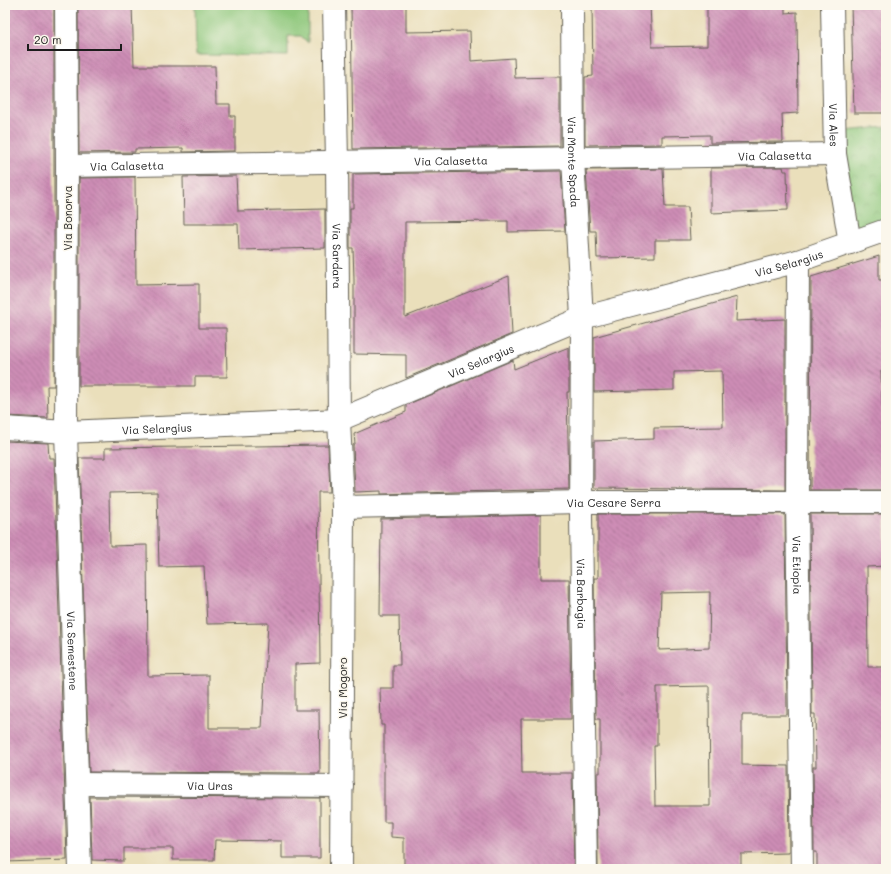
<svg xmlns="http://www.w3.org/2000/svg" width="891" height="874" font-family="Mali,sans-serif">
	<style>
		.park { fill: url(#park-crowns); stroke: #55724c }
		.garden { fill: #8ec77b; stroke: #55724c }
		.building { fill: url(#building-back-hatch); fill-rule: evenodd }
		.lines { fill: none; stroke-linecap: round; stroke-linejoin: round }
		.street-casing { stroke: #646054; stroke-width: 24 }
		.street { stroke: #fff; stroke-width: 22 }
		.labels { text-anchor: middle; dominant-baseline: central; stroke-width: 3; stroke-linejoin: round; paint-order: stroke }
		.street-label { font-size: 11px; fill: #1c1c1c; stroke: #fbf7ec }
	</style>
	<defs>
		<pattern id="park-crowns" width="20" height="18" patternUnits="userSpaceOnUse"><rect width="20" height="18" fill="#8ec77b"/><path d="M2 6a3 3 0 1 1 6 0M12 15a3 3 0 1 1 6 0" fill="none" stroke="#7aaa6a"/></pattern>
		<pattern id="building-back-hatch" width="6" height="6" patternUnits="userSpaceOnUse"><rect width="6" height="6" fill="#ce8db6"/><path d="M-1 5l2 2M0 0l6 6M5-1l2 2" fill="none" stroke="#a67293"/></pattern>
	</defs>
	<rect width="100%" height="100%" fill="#fbf7ec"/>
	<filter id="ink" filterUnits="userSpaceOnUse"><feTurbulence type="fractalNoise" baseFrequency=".025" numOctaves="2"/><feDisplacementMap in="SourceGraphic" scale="8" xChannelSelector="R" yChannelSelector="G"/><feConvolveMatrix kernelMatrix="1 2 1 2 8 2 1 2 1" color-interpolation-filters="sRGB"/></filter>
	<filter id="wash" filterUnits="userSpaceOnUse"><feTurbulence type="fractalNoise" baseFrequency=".012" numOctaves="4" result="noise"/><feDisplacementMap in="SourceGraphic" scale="16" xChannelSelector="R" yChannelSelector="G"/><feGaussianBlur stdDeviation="0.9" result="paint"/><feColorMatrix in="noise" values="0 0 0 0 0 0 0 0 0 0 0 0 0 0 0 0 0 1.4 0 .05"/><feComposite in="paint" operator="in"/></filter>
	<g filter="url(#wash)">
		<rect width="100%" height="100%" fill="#eadfbb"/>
		<path class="park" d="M 886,127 L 886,221 L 860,230 L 852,219 L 844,131 Z"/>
		<path class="garden" d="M 195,5 L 308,5 L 308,43 L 301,36 L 288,36 L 288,56 L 196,55 Z"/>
		<g id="blocks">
			<path class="building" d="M 5,5 L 54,5 L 54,386 L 47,386 L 48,418 L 5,416 Z
				M 78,5 L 132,5 L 134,66 L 215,66 L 216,104 L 230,104 L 230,116 L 235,116 L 235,151 L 183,152 L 183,148 L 135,149 L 135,152 L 79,153 Z
				M 351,5 L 406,5 L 406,32 L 470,31 L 471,61 L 514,58 L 515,78 L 560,77 L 560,146 L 353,149 Z
				M 592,5 L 650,5 L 652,47 L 707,46 L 707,5 L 785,5 L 785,13 L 797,12 L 798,113 L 782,114 L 783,142 L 710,143 L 710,135 L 662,136 L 662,144 L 585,145 L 585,77 L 593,76 Z
				M 851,5 L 886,5 L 886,113 L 854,113 Z
				M 783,167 L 784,171 L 787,171 L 788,210 L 711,213 L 711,168 Z
				M 663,169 L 665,207 L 688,207 L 690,240 L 655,240 L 655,257 L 597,258 L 596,231 L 590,231 L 586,170 Z
				M 561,171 L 565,231 L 508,232 L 508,221 L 405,222 L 405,317 L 509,276 L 512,334 L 406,378 L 406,355 L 354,354 L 354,280 L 353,248 L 350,248 L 350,208 L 353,208 L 353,174 Z
				M 236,176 L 238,211 L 325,209 L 325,248 L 239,250 L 238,224 L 184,224 L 183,177 Z
				M 135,177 L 136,285 L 199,284 L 199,328 L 226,328 L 227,377 L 195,377 L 195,386 L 79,386 L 79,178 Z
				M 879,256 L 879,280 L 886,280 L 886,371 L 881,371 L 883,426 L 886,426 L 886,490 L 810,490 L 811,277 Z
				M 737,297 L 736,321 L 785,319 L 785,490 L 594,488 L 594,441 L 654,439 L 654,428 L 723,427 L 722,371 L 674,372 L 674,390 L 594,392 L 594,337 Z
				M 569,347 L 569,392 L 567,392 L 569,489 L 381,494 L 381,491 L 355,492 L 353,445 L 355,444 L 354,434 L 406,412 L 406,405 L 513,360 L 514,369 Z
				M 5,441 L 48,443 L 49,458 L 54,458 L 67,860 L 5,862 Z
				M 328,445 L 330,492 L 318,492 L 320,663 L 295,664 L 295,710 L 319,710 L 320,773 L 89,772 L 79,458 L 105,458 L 105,448 ZM 157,492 L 159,567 L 204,566 L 207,624 L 268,623 L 262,728 L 209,728 L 209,675 L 148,676 L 147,545 L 110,546 L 109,493 Z
				M 598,514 L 785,514 L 787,715 L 742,715 L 742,765 L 788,766 L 789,853 L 741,854 L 741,869 L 598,869 L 597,773 L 600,773 L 600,719 L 596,719 L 594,578 L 598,578 ZM 710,592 L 709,648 L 659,650 L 661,593 ZM 709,686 L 710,806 L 655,806 L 654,746 L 657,746 L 657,687 Z
				M 810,514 L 886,514 L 886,566 L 867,567 L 868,667 L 886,667 L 886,869 L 817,869 L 817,852 L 814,852 L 813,767 L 816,767 L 815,714 L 812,714 Z
				M 541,515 L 541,579 L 569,579 L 571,719 L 521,719 L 522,773 L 572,773 L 574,869 L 404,869 L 404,838 L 391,837 L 391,822 L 384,822 L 384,725 L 381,725 L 380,688 L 393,688 L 393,665 L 400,665 L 399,616 L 380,616 L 381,519 Z
				M 90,797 L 320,798 L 320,858 L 282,858 L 282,841 L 215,840 L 214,860 L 173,860 L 173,848 L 124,848 L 124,861 L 92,860 Z"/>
		</g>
	</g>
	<g filter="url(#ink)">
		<use href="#blocks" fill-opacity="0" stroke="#646054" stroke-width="1"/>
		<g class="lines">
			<g class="street-casing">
				<g id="street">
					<path id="s1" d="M 66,5 L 67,166 L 66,432 L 80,869"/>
					<path id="s2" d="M 334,5 L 337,162 L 339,420 L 343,507 L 341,869"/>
					<path id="s3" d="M 572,5 L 573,159 L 582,318 L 581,517 L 586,869"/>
					<path id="s4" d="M 832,5 L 835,154 L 850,243"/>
					<path id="s5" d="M 67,166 L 835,154"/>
					<path id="s6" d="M 798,261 L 797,502 L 802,869"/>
					<path id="s7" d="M 5,428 L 66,432 L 339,420 L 582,318 L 798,261 L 886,230"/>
					<path id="s8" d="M 343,507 L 581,502 L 886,502"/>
					<path id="s9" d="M 78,784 L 342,786"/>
				</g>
			</g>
			<use href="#street" class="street"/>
		</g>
	</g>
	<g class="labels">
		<g class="street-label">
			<text stroke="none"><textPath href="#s4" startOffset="120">Via Ales</textPath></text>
			<text stroke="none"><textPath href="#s5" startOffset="708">Via Calasetta</textPath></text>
			<text stroke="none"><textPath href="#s5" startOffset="384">Via Calasetta</textPath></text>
			<text stroke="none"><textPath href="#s3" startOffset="157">Via Monte Spada</textPath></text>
			<text stroke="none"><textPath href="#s5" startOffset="60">Via Calasetta</textPath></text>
			<text transform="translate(67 218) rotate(-90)">Via Bonorva</text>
			<text stroke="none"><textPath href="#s2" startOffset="251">Via Sardara</textPath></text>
			<text stroke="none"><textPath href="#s7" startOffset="812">Via Selargius</textPath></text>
			<text stroke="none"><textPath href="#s7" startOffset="488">Via Selargius</textPath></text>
			<text stroke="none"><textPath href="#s7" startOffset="152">Via Selargius</textPath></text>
			<text stroke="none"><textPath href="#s8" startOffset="271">Via Cesare Serra</textPath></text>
			<text stroke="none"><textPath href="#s6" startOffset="304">Via Etiopia</textPath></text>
			<text stroke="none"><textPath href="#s3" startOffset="589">Via Barbagia</textPath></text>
			<text stroke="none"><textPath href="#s1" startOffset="646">Via Semestene</textPath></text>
			<text transform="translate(342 688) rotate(-90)">Via Mogoro</text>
			<text stroke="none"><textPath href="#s9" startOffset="132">Via Uras</textPath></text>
		</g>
	</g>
	<rect width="891" height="874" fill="none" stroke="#fbf7ec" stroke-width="20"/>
	<path d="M28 44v6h93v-6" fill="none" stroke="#1c1c1c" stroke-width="2"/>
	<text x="34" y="44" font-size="12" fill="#1c1c1c" stroke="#fbf7ec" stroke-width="3" paint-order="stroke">20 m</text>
</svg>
